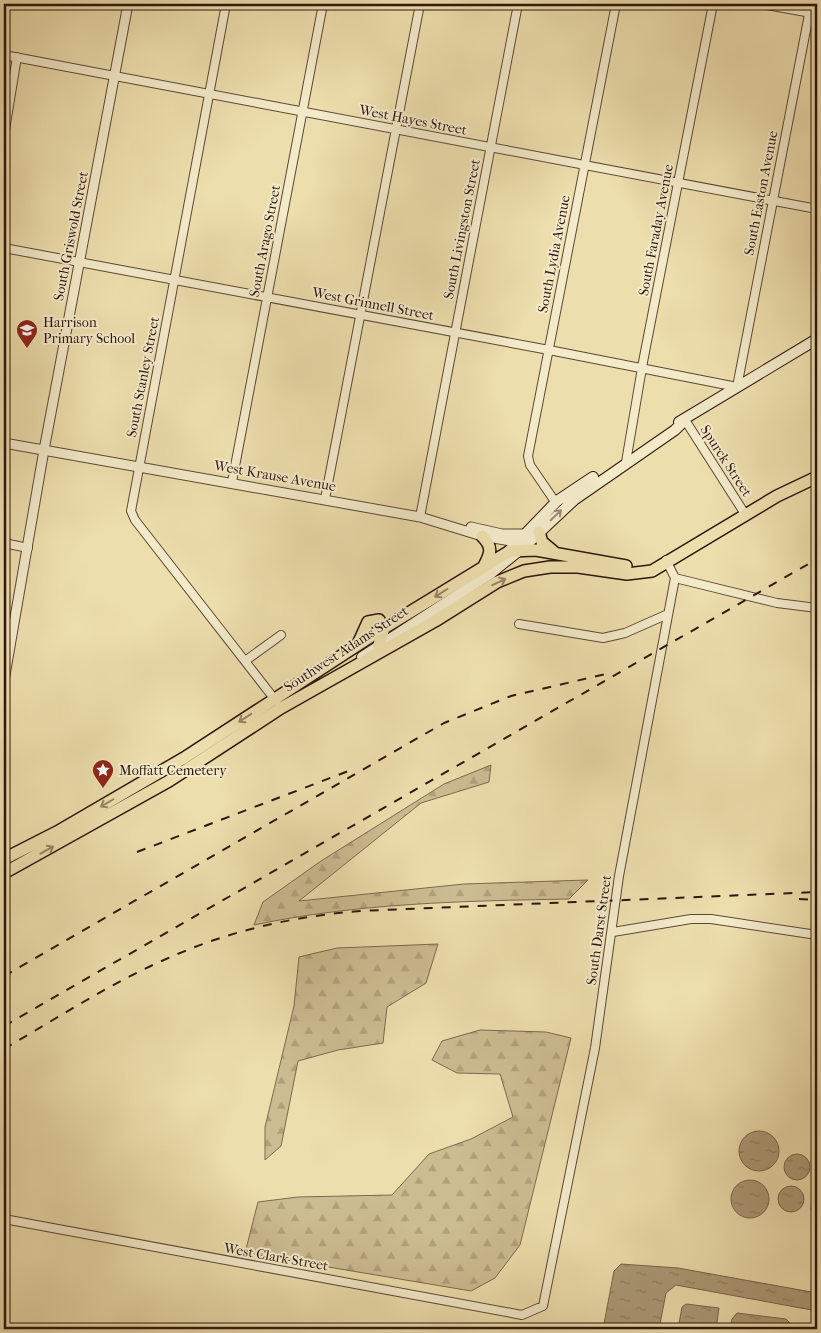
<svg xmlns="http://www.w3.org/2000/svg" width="821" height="1333" font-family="'IM FELL French Canon',serif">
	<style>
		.forest { fill: url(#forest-firs); stroke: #7c6950 }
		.water { fill: url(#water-ripples); stroke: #79654d }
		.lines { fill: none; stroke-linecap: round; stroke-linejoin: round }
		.minor-casing { stroke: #5d4835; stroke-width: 10 }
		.tertiary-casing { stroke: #5d4835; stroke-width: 11 }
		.secondary-casing { stroke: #2d160d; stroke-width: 12 }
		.primary-casing { stroke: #2d160d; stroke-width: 14 }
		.minor { stroke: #f3eaca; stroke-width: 8 }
		.tertiary { stroke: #f3eaca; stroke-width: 9 }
		.secondary { stroke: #f3eaca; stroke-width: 10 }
		.primary { stroke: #eddead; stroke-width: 11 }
		.rail { stroke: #2d160d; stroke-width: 2; stroke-dasharray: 9 9; stroke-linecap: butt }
		.oneway { stroke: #9a8b75 }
		.oneway2 { stroke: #978465 }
		.labels { text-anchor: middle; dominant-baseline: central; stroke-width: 4; stroke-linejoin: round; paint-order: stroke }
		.street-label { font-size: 14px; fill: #2d160d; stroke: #f3eaca }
		.poi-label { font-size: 14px; fill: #2d160d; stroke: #f3eaca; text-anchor: start }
	</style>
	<defs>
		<pattern id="forest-firs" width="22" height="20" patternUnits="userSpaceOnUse" patternTransform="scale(1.25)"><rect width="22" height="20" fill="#ccbc92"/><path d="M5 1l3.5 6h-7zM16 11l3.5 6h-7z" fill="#b0a17d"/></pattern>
		<pattern id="water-ripples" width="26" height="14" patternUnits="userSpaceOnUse" patternTransform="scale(1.25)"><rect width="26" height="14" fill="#ac9a77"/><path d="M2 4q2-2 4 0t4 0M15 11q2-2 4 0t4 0" fill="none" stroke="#8c7d60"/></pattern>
	</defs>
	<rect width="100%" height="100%" fill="#eddead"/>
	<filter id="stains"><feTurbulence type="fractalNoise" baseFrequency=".004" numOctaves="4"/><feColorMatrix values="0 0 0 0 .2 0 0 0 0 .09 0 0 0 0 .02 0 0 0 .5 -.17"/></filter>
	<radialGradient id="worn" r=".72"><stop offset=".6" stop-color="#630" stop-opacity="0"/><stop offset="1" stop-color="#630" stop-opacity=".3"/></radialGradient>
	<path class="forest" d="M 491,765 L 489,782 L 421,803 L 299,901 L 464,884 L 588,880 L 569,899 C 463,901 358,903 254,925 L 263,902 L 321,861 L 444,784 Z
		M 438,944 L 426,983 L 387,1007 L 383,1043 L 338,1050 L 298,1061 L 281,1146 L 265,1160 L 265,1127 L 294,1006 L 299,957 L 337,948 Z
		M 480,1030 L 546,1032 L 571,1038 L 520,1245 L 495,1278 L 471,1291 L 245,1253 L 258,1202 L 298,1197 L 392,1195 L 429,1154 L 471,1139 L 513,1117 L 500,1074 L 457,1073 L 432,1060 L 442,1041 Z"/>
	<path class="water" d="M739 1151a20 20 0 1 1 40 0a20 20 0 1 1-40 0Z
		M784 1167a13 13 0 1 1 26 0a13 13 0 1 1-26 0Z
		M731 1199a19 19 0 1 1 38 0a19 19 0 1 1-38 0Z
		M778 1199a13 13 0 1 1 26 0a13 13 0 1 1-26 0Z
		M 817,1195 L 817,1218 L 811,1209 L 812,1202 Z
		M 621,1264 L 678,1268 L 817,1293 L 817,1311 L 676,1285 L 666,1293 L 659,1329 L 603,1329 L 614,1271 Z
		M 686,1304 L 719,1308 L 716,1329 L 678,1329 L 682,1307 Z
		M 737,1313 L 786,1319 L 792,1325 L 792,1329 L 730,1329 L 732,1319 Z"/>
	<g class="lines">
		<g class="minor-casing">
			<path id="minor" d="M 226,4 L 131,511 L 135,520 L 276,701
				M 761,4 L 817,14
				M 4,55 L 817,209
				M 4,136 L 17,57
				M 4,248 L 549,350 L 737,387 L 811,4
				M 685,420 L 745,514
				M 626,462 L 643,362 L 713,4
				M 232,482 L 323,4
				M 325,499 L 420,4
				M 556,503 L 530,465 L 528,456 L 616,4
				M 420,517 L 518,4
				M 4,543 L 28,548
				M 675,578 L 777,603 L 817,608
				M 519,624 L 603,638 L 625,633 L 668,614
				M 245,661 L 281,635
				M 613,932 L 691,919 L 711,919 L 817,935
				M 4,1219 L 522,1315 L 543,1306 L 595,1048 L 619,876 L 675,578 L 666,560"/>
		</g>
		<g class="tertiary-casing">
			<path id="tertiary" d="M 4,443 L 420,517 L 482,536 L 521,543
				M 471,527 L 502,534 L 525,534
				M 4,681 L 44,450 L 128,4"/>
		</g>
		<g class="secondary-casing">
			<path id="secondary" d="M 679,422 L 817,339
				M 506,554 L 557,501 L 593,477
				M 362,657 L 490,574 L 526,545 L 574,500 L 675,430 L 685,420"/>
		</g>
		<g class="primary-casing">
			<path id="primary" d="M 539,532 L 542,542 L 554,552
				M 482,536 C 493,547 491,553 484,566
				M 358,644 L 368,622 L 379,620 L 384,628 L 379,645
				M 4,859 L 57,832 L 184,758 L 384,628 L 510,551 L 536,550 L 626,566
				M 4,873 L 169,781 L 281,708 L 435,621 L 497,582 L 524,571 L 550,567 L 578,567 L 627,574 L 652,571 L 777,496 L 817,477"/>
		</g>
		<use href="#minor" class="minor"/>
		<use href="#tertiary" class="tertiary"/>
		<use href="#secondary" class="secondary"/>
		<use href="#primary" class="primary"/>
		<path class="rail" d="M 137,852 L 351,770
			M 799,899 L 817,900
			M 4,976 L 444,723 L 511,696 L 606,674
			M 4,1026 L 817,559
			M 4,1049 C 59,1017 114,981 173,956 C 232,930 296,916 360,911 L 817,892"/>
	</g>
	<defs><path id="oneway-shaft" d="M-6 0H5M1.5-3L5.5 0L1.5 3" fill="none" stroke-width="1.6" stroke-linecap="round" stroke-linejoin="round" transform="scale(1.25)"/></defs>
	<use class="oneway" href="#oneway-shaft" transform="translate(556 515) rotate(-44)"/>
	<g class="oneway2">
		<use href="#oneway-shaft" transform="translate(499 582) rotate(-25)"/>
		<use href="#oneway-shaft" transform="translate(441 593) rotate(148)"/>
		<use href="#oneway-shaft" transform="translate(245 718) rotate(147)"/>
		<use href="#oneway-shaft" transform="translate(107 803) rotate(150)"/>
		<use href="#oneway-shaft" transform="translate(47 850) rotate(-29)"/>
	</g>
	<defs>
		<g id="school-pin" transform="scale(1.125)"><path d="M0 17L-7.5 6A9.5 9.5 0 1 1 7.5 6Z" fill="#8f2418" stroke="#f3eaca"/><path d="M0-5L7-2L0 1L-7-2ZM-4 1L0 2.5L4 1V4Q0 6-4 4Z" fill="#fff"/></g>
		<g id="sight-pin" transform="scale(1.125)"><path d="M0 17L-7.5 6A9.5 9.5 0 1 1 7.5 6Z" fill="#8f2418" stroke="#f3eaca"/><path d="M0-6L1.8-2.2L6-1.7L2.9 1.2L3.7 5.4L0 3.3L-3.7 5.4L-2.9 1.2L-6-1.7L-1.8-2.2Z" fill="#fff"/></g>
	</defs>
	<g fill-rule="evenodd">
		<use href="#school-pin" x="27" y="330"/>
		<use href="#sight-pin" x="103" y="770"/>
	</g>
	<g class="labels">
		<g class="street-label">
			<text transform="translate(413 120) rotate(11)">West Hayes Street</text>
			<text transform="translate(761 193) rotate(-79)">South Easton Avenue</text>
			<text transform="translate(462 229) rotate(-79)">South Livingston Street</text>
			<text transform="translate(656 230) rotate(-79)">South Faraday Avenue</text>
			<text transform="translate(71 236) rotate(-79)">South Griswold Street</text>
			<text transform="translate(265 241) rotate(-79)">South Arago Street</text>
			<text transform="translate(554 254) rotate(-79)">South Lydia Avenue</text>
			<text transform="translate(373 304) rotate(11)">West Grinnell Street</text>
			<text transform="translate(143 377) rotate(-79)">South Stanley Street</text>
			<text transform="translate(726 461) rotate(57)">Spurck Street</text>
			<text transform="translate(275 476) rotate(10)">West Krause Avenue</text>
			<text transform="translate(346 649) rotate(-33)">Southwest Adams Street</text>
			<text transform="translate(599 930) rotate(-82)">South Darst Street</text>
			<text transform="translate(276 1257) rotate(10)">West Clark Street</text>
		</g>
		<g class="poi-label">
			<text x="43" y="322">Harrison<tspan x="43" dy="16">Primary School</tspan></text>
			<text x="119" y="770">Moffatt Cemetery</text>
		</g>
	</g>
	<rect width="821" height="1333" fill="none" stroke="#eddead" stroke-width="20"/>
	<rect x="5" y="5" width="811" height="1323" fill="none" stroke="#2d160d" stroke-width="2.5"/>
	<rect x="10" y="10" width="801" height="1313" fill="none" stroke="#2d160d"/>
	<rect width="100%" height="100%" filter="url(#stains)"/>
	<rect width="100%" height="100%" fill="url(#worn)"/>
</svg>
